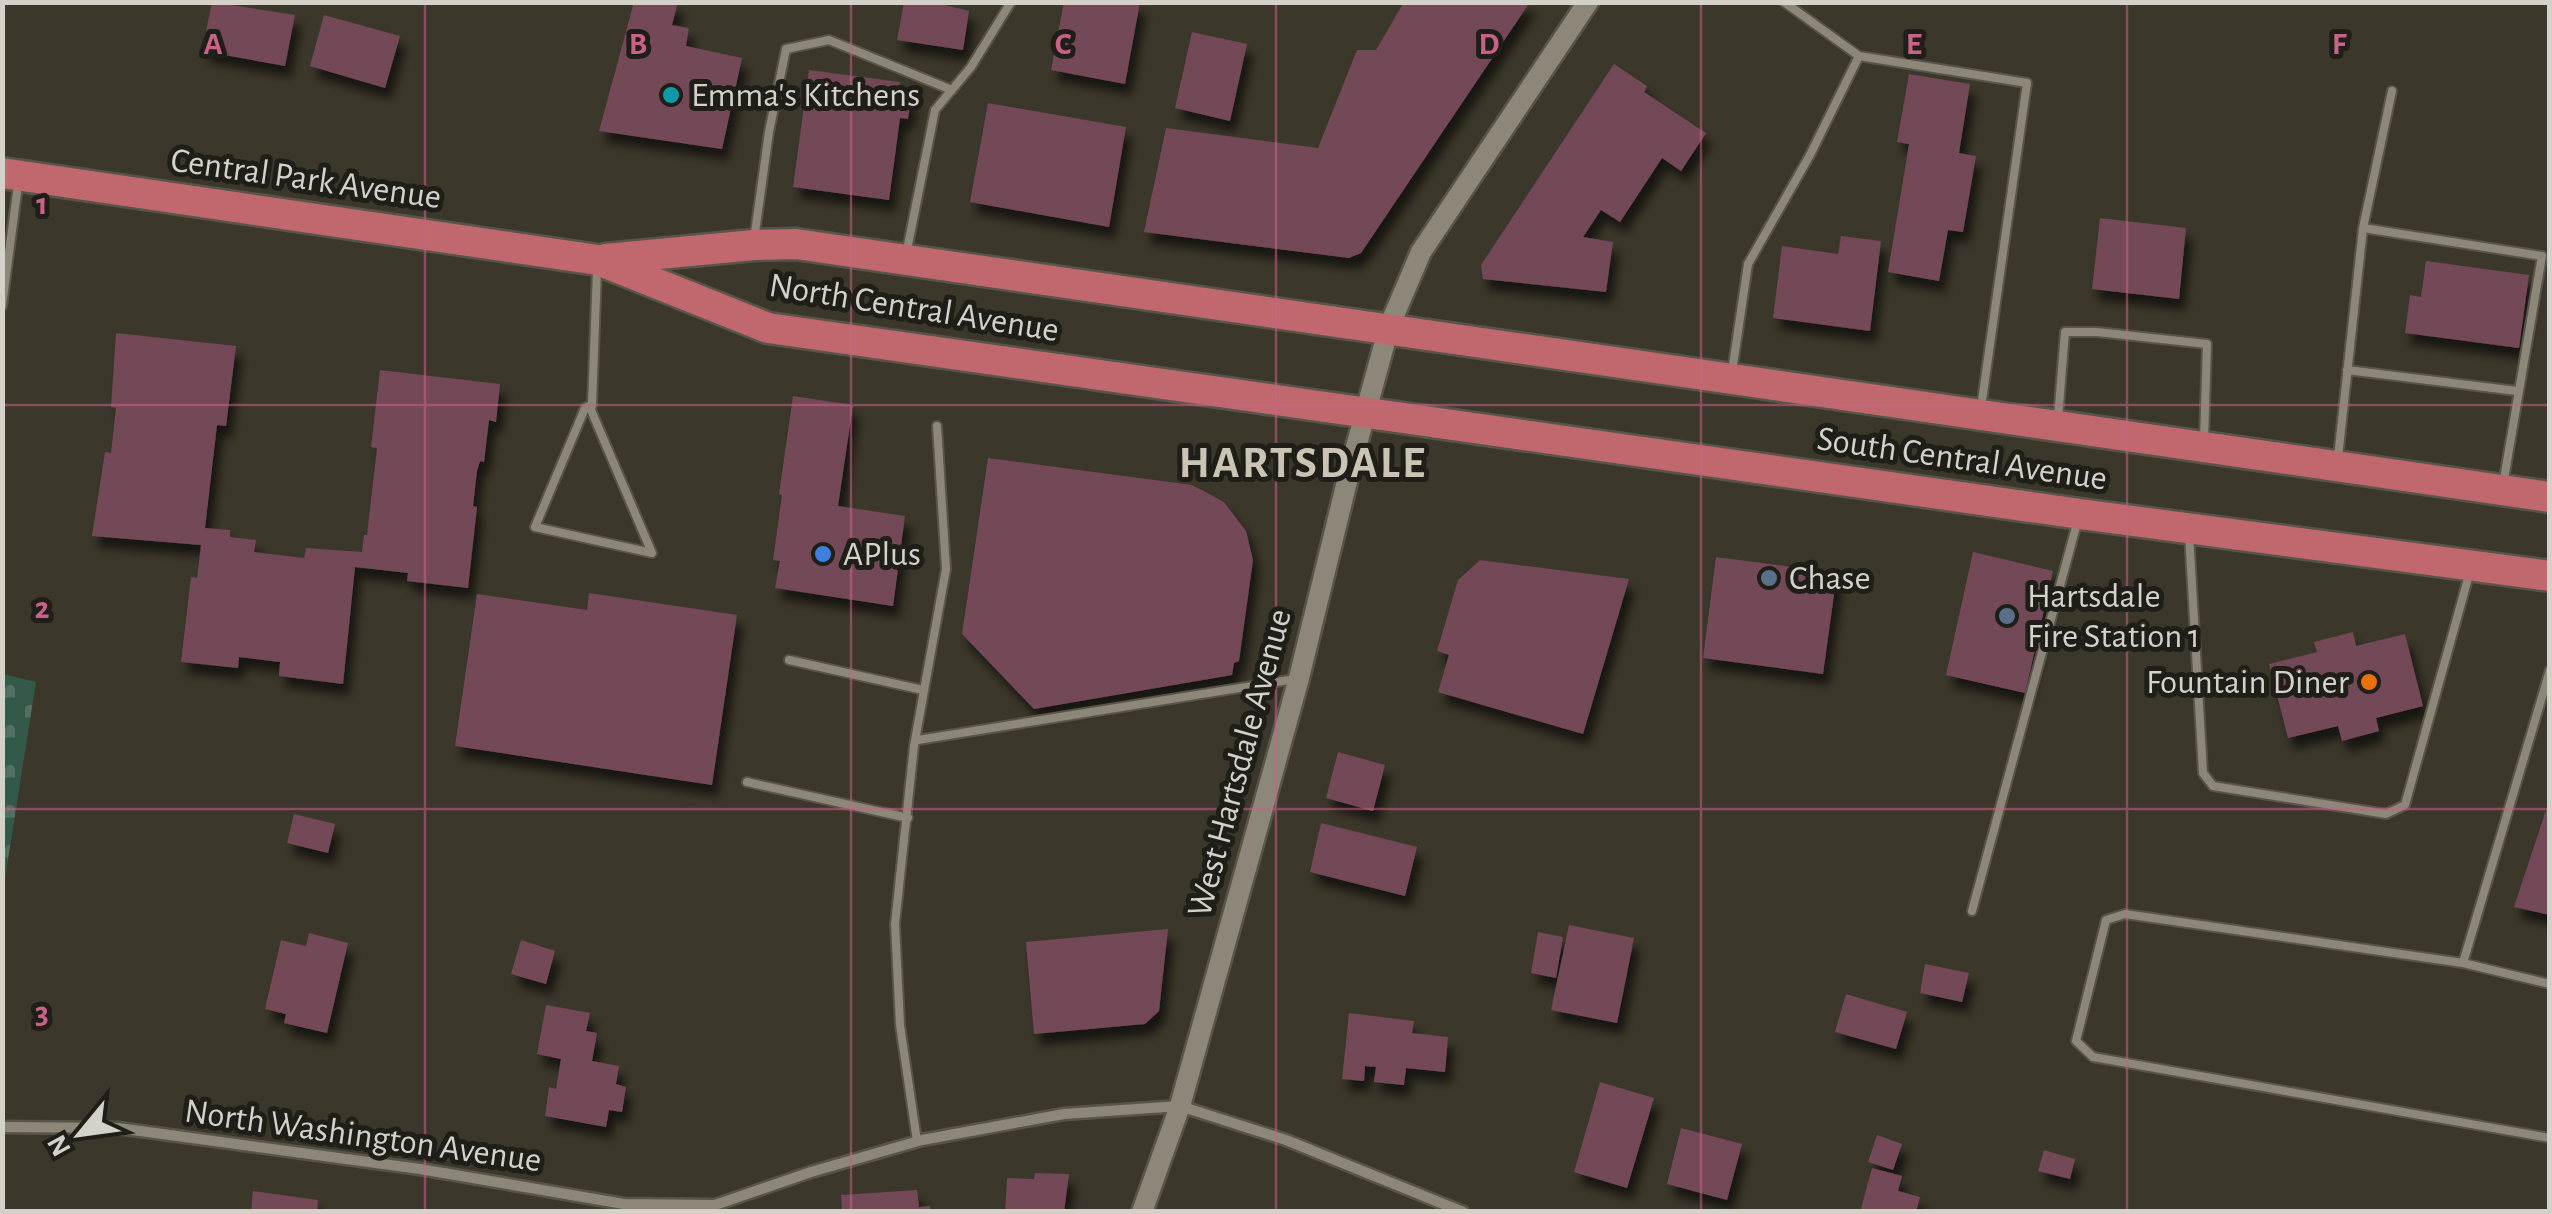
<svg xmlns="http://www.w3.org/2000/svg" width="2552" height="1214" font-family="'Alegreya Sans',sans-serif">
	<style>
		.cemetery { fill: url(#cemetery-stones) }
		.building { fill: #734858; filter: url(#shadow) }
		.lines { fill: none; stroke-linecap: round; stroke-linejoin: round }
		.lane-casing { stroke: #575449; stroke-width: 12 }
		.street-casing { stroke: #575449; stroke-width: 15 }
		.secondary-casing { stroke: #575449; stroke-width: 25 }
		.primary-casing { stroke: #575449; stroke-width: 35 }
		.lane { stroke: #8d8779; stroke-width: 8 }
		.street { stroke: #8d8779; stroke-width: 10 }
		.secondary { stroke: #8d8779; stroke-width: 20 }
		.primary { stroke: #c0686d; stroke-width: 30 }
		.grid { fill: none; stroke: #c96287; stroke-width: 2.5; stroke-opacity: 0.55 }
		.culture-dot { fill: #0f9aa8; stroke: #201e18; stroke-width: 4 }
		.shop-dot { fill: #3f7fe0; stroke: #201e18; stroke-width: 4 }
		.service-dot { fill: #5c6f8a; stroke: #201e18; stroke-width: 4 }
		.food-dot { fill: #e8710a; stroke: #201e18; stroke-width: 4 }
		.labels { text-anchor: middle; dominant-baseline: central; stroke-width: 10; stroke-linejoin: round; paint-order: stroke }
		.poi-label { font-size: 35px; fill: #d4d1c9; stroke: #201e18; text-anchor: start }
		.street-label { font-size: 35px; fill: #d4d1c9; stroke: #201e18 }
		.district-label { font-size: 45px; font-weight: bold; letter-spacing: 2.5px; fill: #cac4b4; stroke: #201e18 }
		.grid-label { font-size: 32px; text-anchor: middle; font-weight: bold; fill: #c96287; stroke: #201e18; stroke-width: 10; stroke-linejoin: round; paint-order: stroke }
	</style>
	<defs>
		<pattern id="cemetery-stones" width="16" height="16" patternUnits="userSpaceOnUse" patternTransform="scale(2.5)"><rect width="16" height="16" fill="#355948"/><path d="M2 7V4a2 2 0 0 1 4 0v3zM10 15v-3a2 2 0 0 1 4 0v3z" fill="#517061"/></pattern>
		<filter id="shadow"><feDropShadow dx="6" dy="11" stdDeviation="5" flood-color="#0009"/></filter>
	</defs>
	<rect width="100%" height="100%" fill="#3b372a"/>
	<path class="cemetery" d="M 3,674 L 36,682 L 3,891 L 2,674 Z"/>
	<path class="building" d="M 212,2 L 295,15 L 285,66 L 202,51 Z
		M 634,2 L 678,2 L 672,25 L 689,28 L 686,46 L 742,58 L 722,149 L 599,131 Z
		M 904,2 L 933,2 L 969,11 L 963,50 L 897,40 Z
		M 1064,2 L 1140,2 L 1125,84 L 1051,70 Z
		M 1404,2 L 1530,2 L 1361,253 L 1349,258 L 1144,232 L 1166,128 L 1318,148 L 1357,50 L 1376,50 Z
		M 324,15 L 400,36 L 385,88 L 310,66 Z
		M 1192,32 L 1247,44 L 1230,121 L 1175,108 Z
		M 1614,64 L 1647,86 L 1644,92 L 1706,133 L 1681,171 L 1662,158 L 1620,222 L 1601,210 L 1583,237 L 1613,242 L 1606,292 L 1483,279 L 1481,265 Z
		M 809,70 L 900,82 L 898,96 L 911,98 L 908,119 L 900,118 L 889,200 L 793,187 Z
		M 1909,74 L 1970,84 L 1959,153 L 1976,156 L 1963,232 L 1948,230 L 1939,281 L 1888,272 L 1909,144 L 1897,142 Z
		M 988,103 L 1126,127 L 1109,227 L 970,202 Z
		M 2100,218 L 2186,228 L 2179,299 L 2092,289 Z
		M 1841,236 L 1881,241 L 1870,331 L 1773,318 L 1782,246 L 1838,254 Z
		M 2426,261 L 2529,275 L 2519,348 L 2405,333 L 2410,295 L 2421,297 Z
		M 116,333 L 236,346 L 226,426 L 217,425 L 205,528 L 230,530 L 230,537 L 256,540 L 254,552 L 304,558 L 306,548 L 362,552 L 364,535 L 367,535 L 377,448 L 371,447 L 380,370 L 500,384 L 496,422 L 489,420 L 484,462 L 480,461 L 477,471 L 473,506 L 477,507 L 468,588 L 407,581 L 408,573 L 355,567 L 343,684 L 279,676 L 280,662 L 239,657 L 238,668 L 181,662 L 191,577 L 197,578 L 201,545 L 92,536 L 105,452 L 111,453 L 116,408 L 111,407 Z
		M 793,396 L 853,405 L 838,506 L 905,516 L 893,606 L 775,588 L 780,561 L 773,560 L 782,495 L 779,494 Z
		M 988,458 L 1192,485 L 1224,502 L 1246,531 L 1253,560 L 1239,661 L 1234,663 L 1232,675 L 1034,709 L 962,634 Z
		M 1973,552 L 2053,571 L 2025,693 L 1946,675 Z
		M 1716,557 L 1837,573 L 1823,674 L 1703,658 Z
		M 1480,560 L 1629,579 L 1583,734 L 1438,692 L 1449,655 L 1437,651 L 1458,580 Z
		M 589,593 L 737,615 L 712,785 L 455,746 L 477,594 L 587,610 Z
		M 2353,632 L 2356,646 L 2405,634 L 2423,706 L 2376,718 L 2379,731 L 2342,741 L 2338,726 L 2288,738 L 2269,664 L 2317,652 L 2314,642 Z
		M 1338,752 L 1385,765 L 1373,811 L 1326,798 Z
		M 2549,801 L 2550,802 L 2550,915 L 2514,907 Z
		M 294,814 L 335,824 L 328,853 L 287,843 Z
		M 1321,823 L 1417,847 L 1405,896 L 1310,872 Z
		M 1569,925 L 1634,938 L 1617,1023 L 1551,1010 Z
		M 1168,929 L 1159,1011 L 1145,1024 L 1034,1034 L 1026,942 Z
		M 1538,932 L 1563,937 L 1556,978 L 1531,973 Z
		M 309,933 L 348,943 L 327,1033 L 284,1023 L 286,1014 L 265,1009 L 281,940 L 306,946 Z
		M 521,940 L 555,951 L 546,984 L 511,974 Z
		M 1925,964 L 1969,973 L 1962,1002 L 1920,993 Z
		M 1846,994 L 1907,1012 L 1896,1049 L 1835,1032 Z
		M 546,1005 L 590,1013 L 586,1031 L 597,1033 L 592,1061 L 619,1066 L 616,1084 L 626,1087 L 622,1112 L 609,1110 L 606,1127 L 545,1116 L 549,1087 L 556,1089 L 561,1059 L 537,1054 Z
		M 1349,1013 L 1414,1021 L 1412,1033 L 1448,1037 L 1445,1072 L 1406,1068 L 1404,1085 L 1374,1082 L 1376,1067 L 1365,1066 L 1364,1081 L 1342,1079 Z
		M 1600,1082 L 1654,1098 L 1627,1188 L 1574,1172 Z
		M 1681,1128 L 1742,1144 L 1727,1200 L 1667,1184 Z
		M 1877,1135 L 1902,1144 L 1893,1170 L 1868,1162 Z
		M 2044,1150 L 2075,1159 L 2070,1179 L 2038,1171 Z
		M 1872,1168 L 1902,1176 L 1898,1191 L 1920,1197 L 1916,1212 L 1860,1212 Z
		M 1035,1173 L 1069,1174 L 1064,1212 L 1005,1212 L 1007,1178 L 1034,1179 Z
		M 917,1190 L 919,1207 L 930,1206 L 931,1212 L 842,1212 L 841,1195 Z
		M 253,1191 L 318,1200 L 317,1212 L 251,1212 Z"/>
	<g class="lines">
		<g class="lane-casing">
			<path id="lane" d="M 1859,56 L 2027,83 L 1981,408
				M 2363,228 L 2542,256 L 2503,485
				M 754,240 L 769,132 L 786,49 L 829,40 L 952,90
				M 906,255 L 935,110 L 971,67 L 1011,2
				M 2,306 L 18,185
				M 2347,370 L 2517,391
				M 1732,372 L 1748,264 L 1810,155 L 1859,56 L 1784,2
				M 592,405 L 585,408 L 535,527 L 652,553 L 591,410 L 592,405 L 597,270
				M 2058,418 L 2065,332 L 2097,332 L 2207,344 L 2204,441
				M 2338,457 L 2363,228 L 2392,91
				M 2189,534 L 2203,773 L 2213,786 L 2386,814 L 2405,805 L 2469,575
				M 789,660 L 923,690
				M 918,740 L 1295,679
				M 747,782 L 908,818
				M 1972,911 L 2077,523
				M 2463,963 L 2550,670
				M 2550,984 L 2463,963 L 2125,914 L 2106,920 L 2076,1041 L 2093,1057 L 2550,1138
				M 917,1141 L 900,1025 L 895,924 L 914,746 L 946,569 L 937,426"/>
		</g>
		<g class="street-casing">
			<path id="street" d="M 2,1127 L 118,1128 L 420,1169 L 624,1204 L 715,1205 L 811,1172 L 922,1140 L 1064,1114 L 1180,1106 L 1286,1140 L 1463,1212"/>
		</g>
		<g class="secondary-casing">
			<path id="secondary" d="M 1142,1212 L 1180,1106 L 1299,678 L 1350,469 L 1389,327 L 1421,252 L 1588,2"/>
		</g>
		<g class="primary-casing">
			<path id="primary" d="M 2,173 L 598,260 L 768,328 L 2080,514 L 2550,576
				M 606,259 L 754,245 L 796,244 L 2550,497"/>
		</g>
		<use href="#lane" class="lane"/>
		<use href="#street" class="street"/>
		<use href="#secondary" class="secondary"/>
		<use href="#primary" class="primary"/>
	</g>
	<path class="grid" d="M 425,2 L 425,1212M 851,2 L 851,1212M 1276,2 L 1276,1212M 1701,2 L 1701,1212M 2127,2 L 2127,1212M 2,405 L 2550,405M 2,809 L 2550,809"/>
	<circle class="culture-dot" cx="671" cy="95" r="10"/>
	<circle class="shop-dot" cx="823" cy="554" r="10"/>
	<g class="service-dot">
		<circle cx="1769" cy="578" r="10"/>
		<circle cx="2007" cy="616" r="10"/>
	</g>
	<circle class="food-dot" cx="2369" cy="682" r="10"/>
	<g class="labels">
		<g class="poi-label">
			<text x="691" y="95">Emma's Kitchens</text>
			<text x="843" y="554">APlus</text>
			<text x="1789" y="578">Chase</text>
			<text x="2027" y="596">Hartsdale<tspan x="2027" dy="40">Fire Station 1</tspan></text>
			<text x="2349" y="682" text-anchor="end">Fountain Diner</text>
		</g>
		<g class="street-label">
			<text transform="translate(306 179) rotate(8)">Central Park Avenue</text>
			<text transform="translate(914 308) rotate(9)">North Central Avenue</text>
			<text transform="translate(1962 459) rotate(8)">South Central Avenue</text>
			<text transform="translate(1240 763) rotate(-75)">West Hartsdale Avenue</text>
			<text transform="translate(363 1136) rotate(8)">North Washington Avenue</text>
		</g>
		<g class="district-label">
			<text x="1303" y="463">HARTSDALE</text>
		</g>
	</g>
	<g class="grid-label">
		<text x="213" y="54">A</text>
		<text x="638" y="54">B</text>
		<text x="1063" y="54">C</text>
		<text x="1489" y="54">D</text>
		<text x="1914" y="54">E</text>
		<text x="2339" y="54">F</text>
		<text x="42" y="214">1</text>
		<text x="42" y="618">2</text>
		<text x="42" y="1023">3</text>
	</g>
	<rect width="2552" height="1214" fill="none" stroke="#d4d1c9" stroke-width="10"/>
	<g transform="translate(80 1134) rotate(241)" stroke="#201e18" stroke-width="8" paint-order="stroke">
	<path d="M0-8L18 38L0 25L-18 38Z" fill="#d4d1c9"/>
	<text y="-15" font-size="28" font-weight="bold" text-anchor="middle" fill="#d4d1c9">N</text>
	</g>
</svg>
